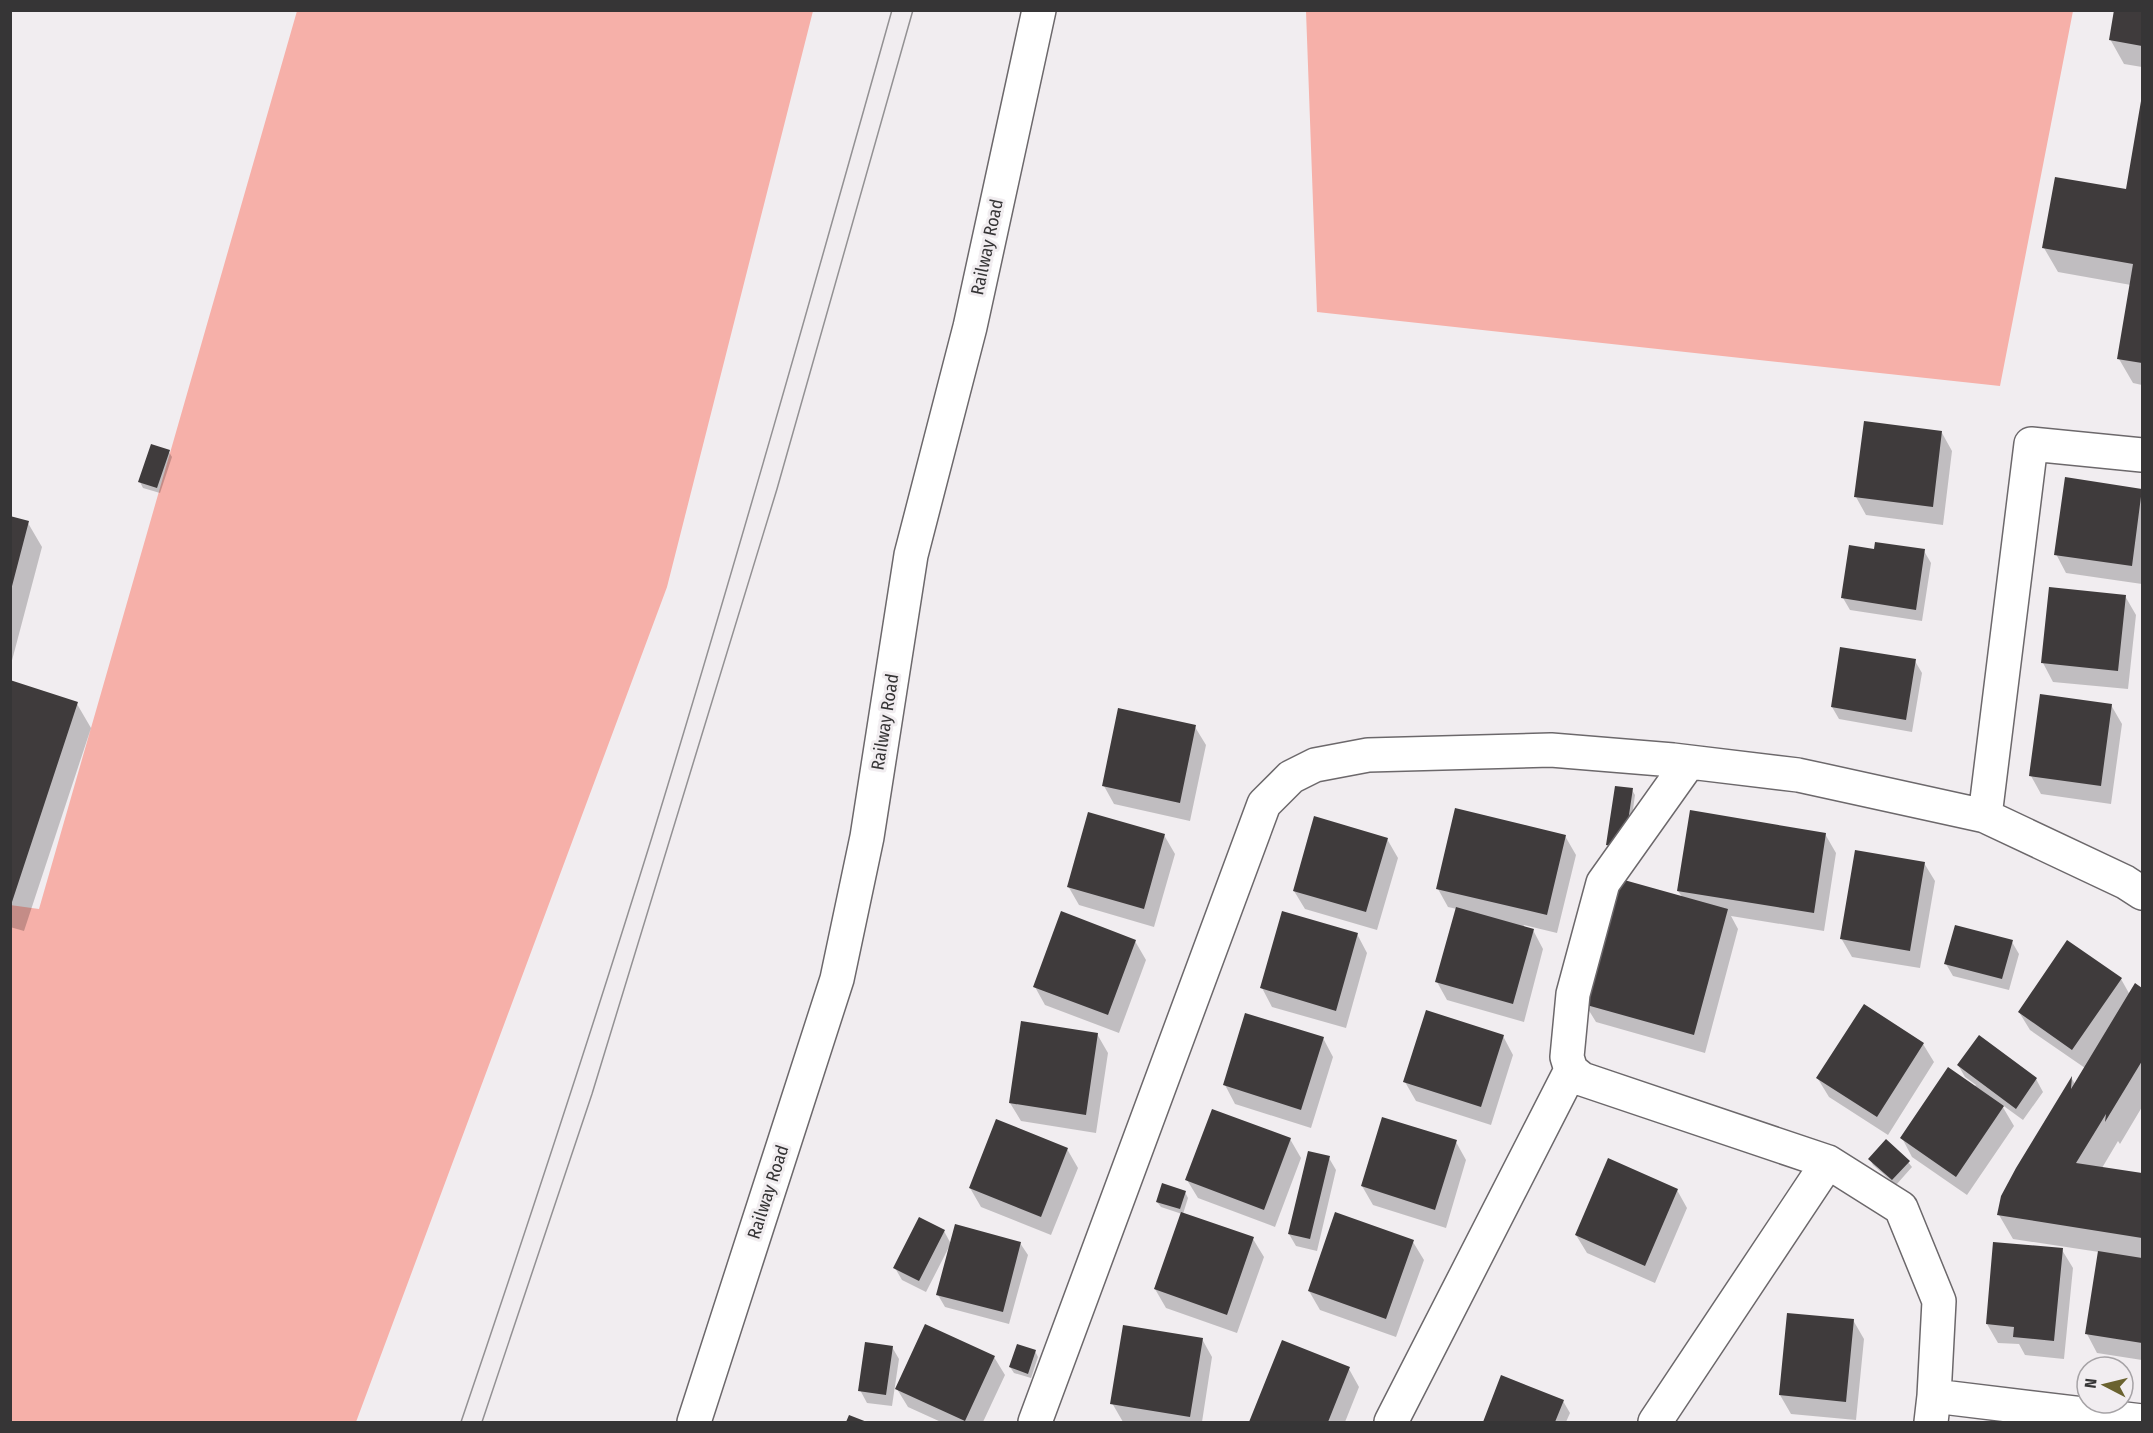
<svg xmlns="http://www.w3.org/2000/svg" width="2153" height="1433" font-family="'Fira Sans Condensed',sans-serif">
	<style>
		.green { fill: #f6b0a9 }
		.shadow { fill: #0003 }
		.building { fill: #3f3b3c }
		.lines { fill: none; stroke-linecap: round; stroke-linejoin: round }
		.minor-casing { stroke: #6c686b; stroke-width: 36 }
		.minor { stroke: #fff; stroke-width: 33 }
		.tram { stroke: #939193; stroke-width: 1.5 }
		.labels { text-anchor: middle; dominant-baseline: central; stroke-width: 6; stroke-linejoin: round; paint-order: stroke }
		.street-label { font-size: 18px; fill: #363536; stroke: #f1edf0 }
	</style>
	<rect width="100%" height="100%" fill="#f1edf0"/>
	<path class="green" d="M 297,11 L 813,11 L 667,587 L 356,1422 L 11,1422 L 10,905 L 39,909 Z
		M 1306,11 L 2073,11 L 2000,386 L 1317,312 Z"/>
	<path class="shadow" d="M 2116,10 L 2142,10 L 2142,67 L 2124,64 L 2110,39 Z
		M 2142,103 L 2142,385 L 2133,383 L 2119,359 L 2131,285 L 2058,272 L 2044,248 L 2127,191 Z
		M 1942,433 L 1952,451 L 1943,525 L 1866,515 L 1856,497 Z
		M 169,452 L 172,457 L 160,493 L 143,488 L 140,482 Z
		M 2066,479 L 2142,491 L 2142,584 L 2066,573 L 2056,554 Z
		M 10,518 L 28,523 L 42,547 L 10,668 Z
		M 1924,551 L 1931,563 L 1922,621 L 1850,610 L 1843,598 Z
		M 2125,596 L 2136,615 L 2128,689 L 2053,682 L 2043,663 Z
		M 1915,661 L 1922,673 L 1912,732 L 1839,719 L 1832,707 Z
		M 10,681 L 77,704 L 91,728 L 24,931 L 10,927 Z
		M 2111,705 L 2122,724 L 2111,804 L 2041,794 L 2031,776 Z
		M 1195,727 L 1206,745 L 1190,821 L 1114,804 L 1104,786 Z
		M 1632,790 L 1635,795 L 1627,853 L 1611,851 L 1608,845 Z
		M 1825,834 L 1836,853 L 1824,931 L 1731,916 L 1738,929 L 1705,1053 L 1596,1022 L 1585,1004 L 1683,898 L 1678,891 Z
		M 1164,835 L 1175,854 L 1154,927 L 1079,905 L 1068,886 Z
		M 1565,836 L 1576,855 L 1557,933 L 1524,925 L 1523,928 L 1533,930 L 1543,949 L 1524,1022 L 1447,1000 L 1437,982 L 1457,909 L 1448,907 L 1438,889 Z
		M 1387,839 L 1398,858 L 1377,930 L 1305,909 L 1294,891 Z
		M 1924,863 L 1935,881 L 1920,968 L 1852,957 L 1841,938 Z
		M 1357,934 L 1367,953 L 1346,1028 L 1272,1007 L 1262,988 Z
		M 1135,941 L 1146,960 L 1119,1033 L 1045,1005 L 1035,987 Z
		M 2012,942 L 2019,954 L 2009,990 L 1953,976 L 1946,964 Z
		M 2121,979 L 2130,995 L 2136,985 L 2142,989 L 2142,1107 L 2120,1144 L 2118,1141 L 2102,1168 L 2142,1175 L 2142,1360 L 2097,1353 L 2087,1334 L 2099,1252 L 2013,1239 L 1999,1215 L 2018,1169 L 2072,1079 L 2075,1084 L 2085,1068 L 2030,1030 L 2019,1012 Z
		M 1097,1034 L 1108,1053 L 1096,1133 L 1021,1121 L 1010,1103 Z
		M 1503,1036 L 1513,1055 L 1491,1125 L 1416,1101 L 1405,1082 Z
		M 1979,1037 L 2036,1079 L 2043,1092 L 2023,1120 L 2001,1104 L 2014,1126 L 1967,1195 L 1912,1157 L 1902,1138 L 1974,1087 L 1976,1085 L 1965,1077 L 1958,1065 Z
		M 1323,1038 L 1333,1057 L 1311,1128 L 1235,1104 L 1225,1085 Z
		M 1923,1044 L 1934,1062 L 1888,1135 L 1829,1097 L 1818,1079 Z
		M 1290,1139 L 1301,1158 L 1275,1227 L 1198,1198 L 1187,1180 Z
		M 1456,1142 L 1466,1160 L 1446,1228 L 1373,1205 L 1362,1186 Z
		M 1067,1149 L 1078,1168 L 1051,1235 L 981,1207 L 970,1188 Z
		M 1329,1158 L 1336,1170 L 1317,1251 L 1296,1246 L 1289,1234 Z
		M 1870,1159 L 1908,1162 L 1912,1167 L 1896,1185 L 1873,1165 Z
		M 1677,1190 L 1687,1208 L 1655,1283 L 1587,1253 L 1576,1235 Z
		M 1185,1192 L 1188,1198 L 1183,1214 L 1253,1239 L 1264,1257 L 1237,1333 L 1166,1308 L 1155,1289 L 1182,1214 L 1161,1207 L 1157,1202 Z
		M 944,1231 L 951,1244 L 1020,1243 L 1028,1255 L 1009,1324 L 945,1307 L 938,1295 L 949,1247 L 926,1292 L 902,1280 L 895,1268 Z
		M 1413,1242 L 1424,1260 L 1396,1337 L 1320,1310 L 1309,1291 Z
		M 2062,1250 L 2073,1268 L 2064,1359 L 2025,1355 L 2019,1344 L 1998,1343 L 1987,1324 Z
		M 1788,1314 L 1853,1320 L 1864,1339 L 1856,1420 L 1791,1414 L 1780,1395 Z
		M 1202,1339 L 1212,1357 L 1202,1422 L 1123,1422 L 1112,1403 Z
		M 1283,1342 L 1349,1369 L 1359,1387 L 1345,1422 L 1251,1422 Z
		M 892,1347 L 899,1359 L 892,1406 L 867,1403 L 860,1390 Z
		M 1035,1351 L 1038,1357 L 1031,1378 L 1014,1373 L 1010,1367 Z
		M 994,1357 L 1005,1375 L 983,1422 L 941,1422 L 908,1407 L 897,1389 Z
		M 1502,1377 L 1563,1401 L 1570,1413 L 1566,1422 L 1484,1422 Z"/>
	<path class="building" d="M 2114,10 L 2142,10 L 2142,46 L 2109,40 Z
		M 2141,101 L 2142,101 L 2142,363 L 2117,359 L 2133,264 L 2042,248 L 2055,177 L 2126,189 Z
		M 1864,421 L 1942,431 L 1933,507 L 1854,497 Z
		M 151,444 L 170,450 L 157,488 L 138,482 Z
		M 2065,477 L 2142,489 L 2132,566 L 2054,555 Z
		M 10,516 L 29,521 L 11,590 L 10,590 Z
		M 1875,542 L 1925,549 L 1916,610 L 1841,598 L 1849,545 L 1874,549 Z
		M 2049,587 L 2126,595 L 2118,671 L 2041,663 Z
		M 1840,647 L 1916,659 L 1906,720 L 1831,707 Z
		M 10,680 L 78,702 L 11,905 L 10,905 Z
		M 2040,694 L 2112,704 L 2101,786 L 2029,776 Z
		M 1118,708 L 1196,725 L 1180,803 L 1102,786 Z
		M 1615,786 L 1633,788 L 1624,848 L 1606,845 Z
		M 1455,808 L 1566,835 L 1547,915 L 1436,889 Z
		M 1690,810 L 1826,833 L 1814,913 L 1677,891 Z
		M 1088,812 L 1165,834 L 1144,909 L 1067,887 Z
		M 1314,816 L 1388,838 L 1366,912 L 1293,891 Z
		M 1855,850 L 1925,862 L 1910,951 L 1840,939 Z
		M 1617,878 L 1728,909 L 1694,1035 L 1583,1004 Z
		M 1456,907 L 1534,929 L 1513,1004 L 1435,982 Z
		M 1061,911 L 1136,940 L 1108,1015 L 1033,987 Z
		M 1282,911 L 1358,933 L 1336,1011 L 1260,988 Z
		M 1955,925 L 2013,940 L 2002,979 L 1944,964 Z
		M 2067,940 L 2122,978 L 2072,1050 L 2018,1012 Z
		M 2135,983 L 2142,988 L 2142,1061 L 2105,1122 L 2106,1114 L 2076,1163 L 2142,1173 L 2142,1238 L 1997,1215 L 2001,1196 L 2016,1168 L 2072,1076 L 2071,1089 Z
		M 1864,1004 L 1924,1043 L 1877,1117 L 1816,1078 Z
		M 1426,1010 L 1504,1035 L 1481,1107 L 1403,1082 Z
		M 1245,1013 L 1324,1037 L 1301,1110 L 1223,1085 Z
		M 1021,1021 L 1098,1033 L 1086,1115 L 1009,1103 Z
		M 1979,1035 L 2037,1078 L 2016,1109 L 1957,1065 Z
		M 1948,1067 L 2004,1106 L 1956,1177 L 1900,1138 Z
		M 1212,1109 L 1291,1138 L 1264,1210 L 1185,1180 Z
		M 1382,1117 L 1457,1140 L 1435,1210 L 1361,1186 Z
		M 996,1119 L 1068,1148 L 1041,1217 L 969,1188 Z
		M 1886,1139 L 1910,1161 L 1892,1180 L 1868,1159 Z
		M 1308,1151 L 1330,1156 L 1310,1239 L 1288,1234 Z
		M 1608,1158 L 1678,1189 L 1645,1266 L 1575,1235 Z
		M 1162,1183 L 1186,1191 L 1180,1209 L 1156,1202 Z
		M 1181,1212 L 1254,1237 L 1227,1315 L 1154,1289 Z
		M 1335,1212 L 1414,1240 L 1386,1319 L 1308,1291 Z
		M 919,1217 L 945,1230 L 919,1281 L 893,1268 Z
		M 955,1224 L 1021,1242 L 1003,1312 L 936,1295 Z
		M 1993,1242 L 2063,1248 L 2054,1341 L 2013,1337 L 2014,1327 L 1986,1324 Z
		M 2098,1251 L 2142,1258 L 2142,1343 L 2085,1334 Z
		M 1787,1313 L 1854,1319 L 1846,1402 L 1779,1395 Z
		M 925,1324 L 995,1356 L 965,1421 L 895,1389 Z
		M 1123,1325 L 1203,1338 L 1190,1417 L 1110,1404 Z
		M 1282,1340 L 1350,1367 L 1328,1422 L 1249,1422 Z
		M 865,1342 L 893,1346 L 886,1395 L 858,1391 Z
		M 1017,1344 L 1036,1350 L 1028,1374 L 1009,1367 Z
		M 1501,1375 L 1564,1400 L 1555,1422 L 1483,1422 Z
		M 849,1415 L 867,1422 L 846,1422 Z"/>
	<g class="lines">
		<g class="minor-casing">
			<path id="minor" d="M 1689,762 L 1603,883 L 1573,994 L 1567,1057 L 1571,1070 L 1582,1079 L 1828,1162 L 1901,1208 L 1939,1301 L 1934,1396 L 1931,1422
				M 1985,816 L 2031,444 L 2142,455
				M 1934,1396 L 2142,1421
				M 694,1422 L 837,979 L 867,837 L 911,555 L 970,327 L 1039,10
				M 1035,1422 L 1264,804 L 1291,777 L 1315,765 L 1368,755 L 1551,750 L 1673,760 L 1798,775 L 1985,816 L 2125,882 L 2142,893
				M 1391,1422 L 1571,1070
				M 1655,1422 L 1828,1162"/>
		</g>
		<use href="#minor" class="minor"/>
		<path class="tram" d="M 461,1422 C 527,1228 591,1033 652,837 C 736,563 814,287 892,10
			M 482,1422 L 592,1094 L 777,489 L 913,10"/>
	</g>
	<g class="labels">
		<g class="street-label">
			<text transform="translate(987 247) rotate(-78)">Railway Road</text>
			<text transform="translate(885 722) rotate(-81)">Railway Road</text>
			<text transform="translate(768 1192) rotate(-72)">Railway Road</text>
		</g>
	</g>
	<rect width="2153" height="1433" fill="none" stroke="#363536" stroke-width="24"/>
	<g transform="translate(2105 1385) rotate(277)"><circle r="28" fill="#f1edf0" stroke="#a6a3a6" stroke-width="1.5"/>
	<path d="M0-4.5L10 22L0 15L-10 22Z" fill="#6a622f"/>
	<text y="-9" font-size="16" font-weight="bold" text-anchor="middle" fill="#363536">N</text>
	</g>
</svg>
